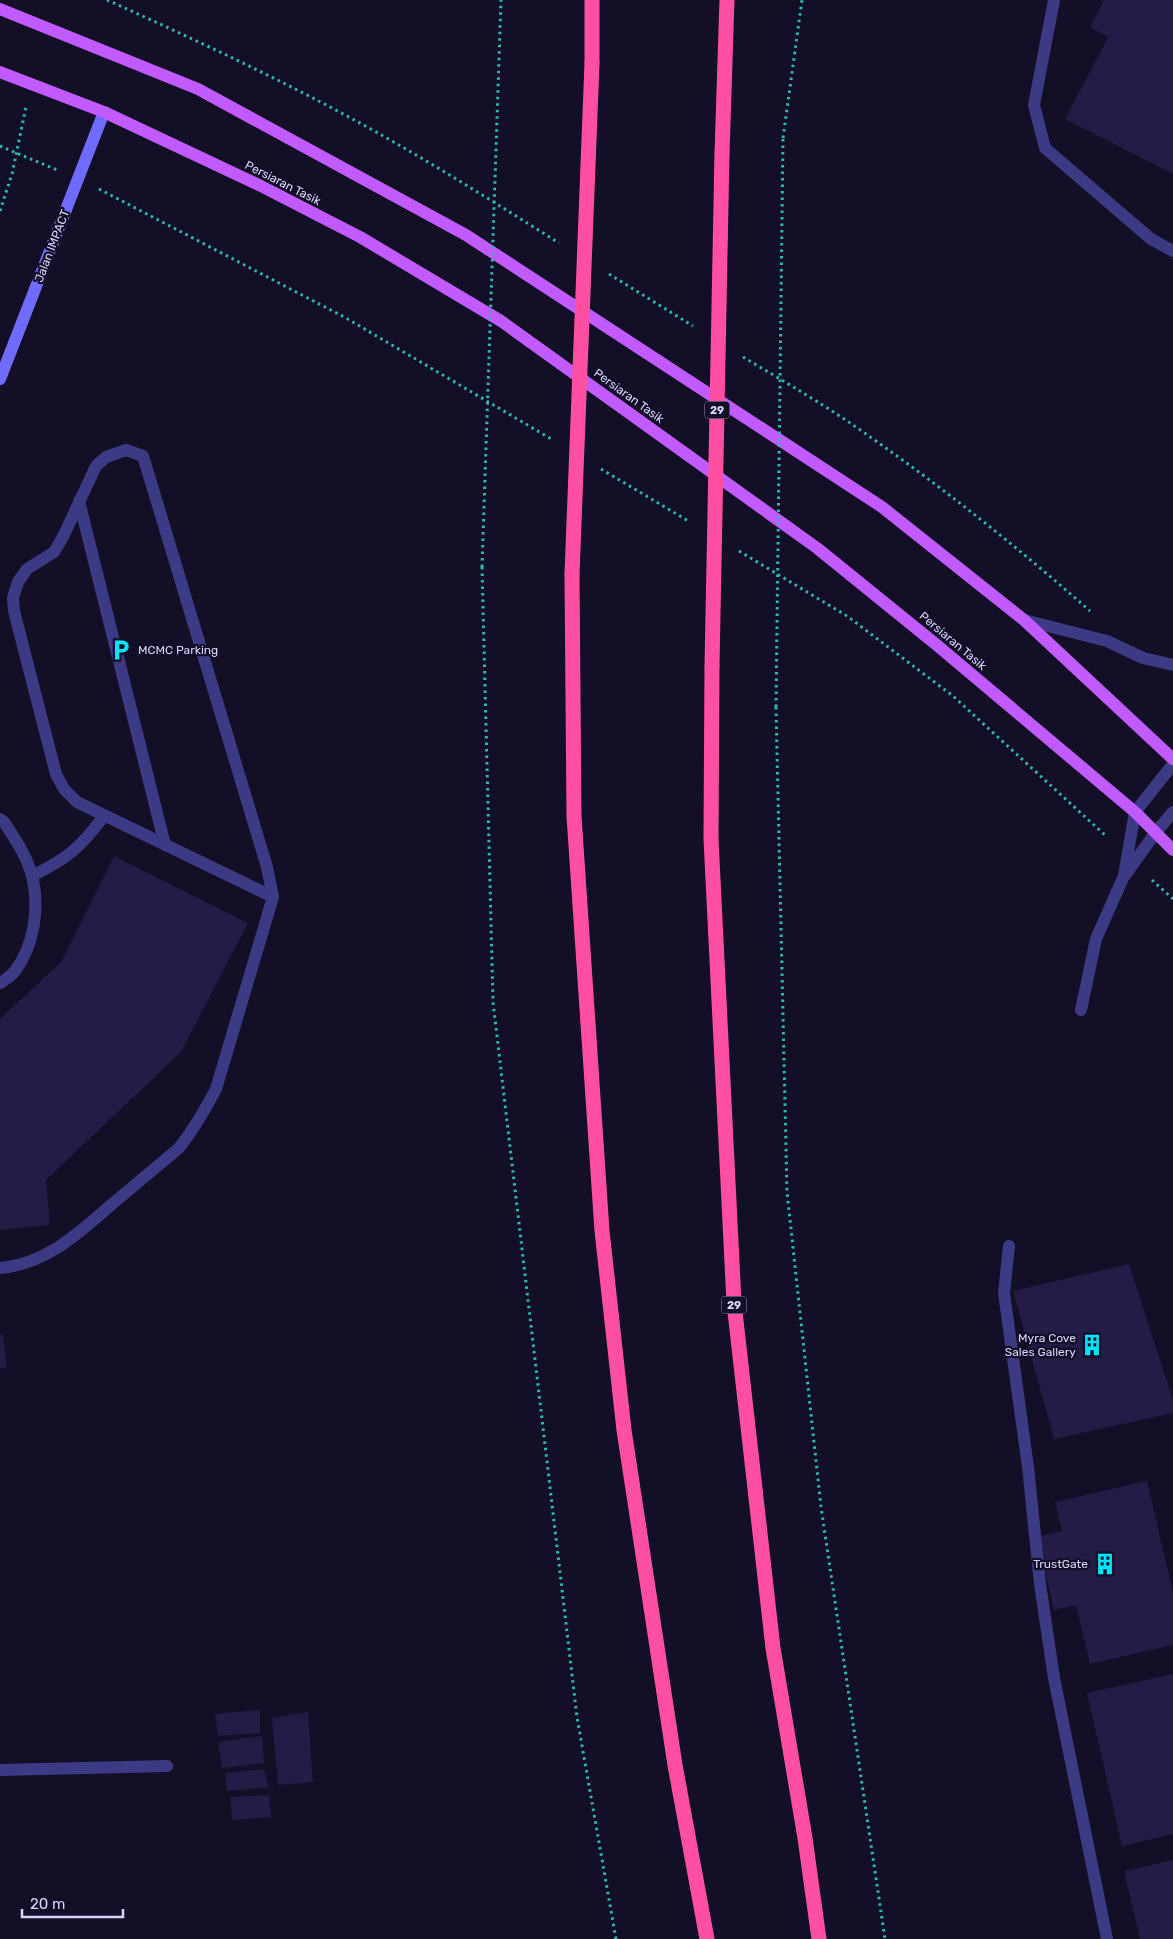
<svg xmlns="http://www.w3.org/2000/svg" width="1173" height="1939" font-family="Rubik,sans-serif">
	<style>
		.building { fill: #241b47 }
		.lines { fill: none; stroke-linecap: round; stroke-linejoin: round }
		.path { stroke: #2fb8b0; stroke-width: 3; stroke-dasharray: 2.5 4; stroke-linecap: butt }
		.lane { stroke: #3d3a85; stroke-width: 12 }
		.secondary { stroke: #6f6bff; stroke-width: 12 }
		.primary { stroke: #c25bff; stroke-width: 12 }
		.highway { stroke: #ff4fa3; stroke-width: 15 }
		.path-bridge { stroke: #2fb8b0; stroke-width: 3; stroke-dasharray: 2.5 4; stroke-linecap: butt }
		.highway-bridge { stroke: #ff4fa3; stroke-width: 15 }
		.labels { text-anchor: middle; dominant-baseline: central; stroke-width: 4.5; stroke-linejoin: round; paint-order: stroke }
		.shield { fill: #130f26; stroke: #9e99be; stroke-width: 1 }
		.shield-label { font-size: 11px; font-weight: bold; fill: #d9d4ff }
		.street-label { font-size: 12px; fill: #d9d4ff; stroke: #130f26 }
		.poi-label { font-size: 12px; fill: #d9d4ff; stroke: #130f26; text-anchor: end }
	</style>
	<rect width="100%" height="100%" fill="#130f26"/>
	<path class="building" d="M 1104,0 L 1173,0 L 1173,174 L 1065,119 L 1108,37 L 1090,27 Z
		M 114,856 L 248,923 L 181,1052 L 46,1180 L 50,1225 L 0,1230 L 0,1019 L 61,962 Z
		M 1129,1264 L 1173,1400 L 1173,1413 L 1054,1439 L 1013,1291 Z
		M 3,1334 L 7,1368 L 0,1369 L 0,1335 Z
		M 1147,1481 L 1173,1592 L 1173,1645 L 1090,1664 L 1076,1605 L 1054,1610 L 1037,1537 L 1062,1531 L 1055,1502 Z
		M 1173,1674 L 1173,1834 L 1122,1846 L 1087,1693 Z
		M 260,1710 L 260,1733 L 218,1736 L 215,1714 Z
		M 308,1712 L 313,1782 L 278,1785 L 272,1718 Z
		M 262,1736 L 264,1763 L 222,1768 L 218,1742 Z
		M 264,1769 L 269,1787 L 227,1791 L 225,1773 Z
		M 269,1795 L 271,1817 L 232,1820 L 230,1797 Z
		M 1173,1860 L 1173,1939 L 1140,1939 L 1124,1871 Z"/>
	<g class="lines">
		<path class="path" d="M 107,0 C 187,36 267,73 345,115 C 418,154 489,199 559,243
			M 783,138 L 802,0
			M 0,146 L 57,170
			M 99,189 L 346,318 L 553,440
			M 0,211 L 12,174 L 26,107
			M 609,274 L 693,326
			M 743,357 C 780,379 818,401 853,425 C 936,482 1015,545 1090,611
			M 601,469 L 690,522
			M 739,551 L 847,616 L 953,696 L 1106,836
			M 482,567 L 493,1002 L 577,1717 L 616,1939
			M 776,707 L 787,1192 L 821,1507 L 885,1939
			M 1152,880 L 1173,899"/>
		<path class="lane" d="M 1054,0 L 1034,105 L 1045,148 L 1151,239 L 1173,251
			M 79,501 L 165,845
			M 1024,620 L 1107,641 L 1143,658 L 1173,665
			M 0,819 L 4,822 C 15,839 27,856 32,876 C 40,907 34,946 15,971 C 11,976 5,980 0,983
			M 1124,875 L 1135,812 L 1173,764
			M 32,876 C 68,858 80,848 104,816
			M 1081,1010 L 1096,939 L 1123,878 L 1156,832 L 1173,812
			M 1009,1246 L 1004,1293 L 1028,1467 L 1040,1584 L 1054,1678 L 1107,1939
			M 0,1268 C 46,1264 78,1234 111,1205 C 134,1186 156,1167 179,1148 C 194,1129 205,1110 216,1089 L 273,897 L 267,867 L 143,456 L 126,450 L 106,457 L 96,466 L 63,537 L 54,552 L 27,569 L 18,582 L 13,598 L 14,611 L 56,774 L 64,789 L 77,802 L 273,897
			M 0,1770 L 167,1766"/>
		<path class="secondary" d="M 0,379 L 104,112"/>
		<path class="primary" d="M 0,9 L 198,89 L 466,235 L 882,507 L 1024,620 L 1173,759
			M 0,72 L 104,112 L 261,186 L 360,237 L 501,321 L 817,548 L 938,646 L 1135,812 L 1173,850"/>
		<path class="highway" d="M 592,63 L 592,0
			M 722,153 L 727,0
			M 572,574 L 574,816 L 602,1231 L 624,1430 L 675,1765 L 707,1939
			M 712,666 L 711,839 L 734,1303 L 773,1648 L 805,1838 L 819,1939"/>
		<path class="path-bridge" d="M 482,567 L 501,0
			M 776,707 L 783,138"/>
		<path class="highway-bridge" d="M 572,574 L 592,63
			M 712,666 L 722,153"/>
	</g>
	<defs>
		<g id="parking-bare" transform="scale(1.725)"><path d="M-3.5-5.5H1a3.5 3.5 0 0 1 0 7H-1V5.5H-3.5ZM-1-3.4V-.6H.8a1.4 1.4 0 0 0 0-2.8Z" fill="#00e5ff" stroke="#130f26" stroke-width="2.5" paint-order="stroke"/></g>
		<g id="building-bare" transform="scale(1.725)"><path d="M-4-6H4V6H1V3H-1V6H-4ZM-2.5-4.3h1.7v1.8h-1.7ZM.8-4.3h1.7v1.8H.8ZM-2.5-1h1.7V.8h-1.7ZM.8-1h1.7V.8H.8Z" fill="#00e5ff" stroke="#130f26" stroke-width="2.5" paint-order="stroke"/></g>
	</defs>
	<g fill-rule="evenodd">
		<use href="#parking-bare" x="121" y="650"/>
		<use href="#building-bare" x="1092" y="1345"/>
		<use href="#building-bare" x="1105" y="1564"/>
	</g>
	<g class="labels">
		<g class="shield">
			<rect x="704.5" y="401.5" width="25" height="17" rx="4"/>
			<rect x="721.5" y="1296.5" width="25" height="17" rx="4"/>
		</g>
		<g class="shield-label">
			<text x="717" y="410">29</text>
			<text x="734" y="1305">29</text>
		</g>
		<g class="street-label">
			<text transform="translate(283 183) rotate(27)">Persiaran Tasik</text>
			<text transform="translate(52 246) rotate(-69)">Jalan IMPACT</text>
			<text transform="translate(629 396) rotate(36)">Persiaran Tasik</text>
			<text transform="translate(953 641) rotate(40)">Persiaran Tasik</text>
		</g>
		<g class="poi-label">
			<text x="138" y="650" text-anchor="start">MCMC Parking</text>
			<text x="1076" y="1338">Myra Cove<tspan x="1076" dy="14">Sales Gallery</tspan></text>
			<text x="1088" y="1564">TrustGate</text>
		</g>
	</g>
	<path d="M22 1909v8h101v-8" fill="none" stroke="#d9d4ff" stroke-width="2.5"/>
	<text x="30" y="1909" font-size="15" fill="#d9d4ff" stroke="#130f26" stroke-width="4" paint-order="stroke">20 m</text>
</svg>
